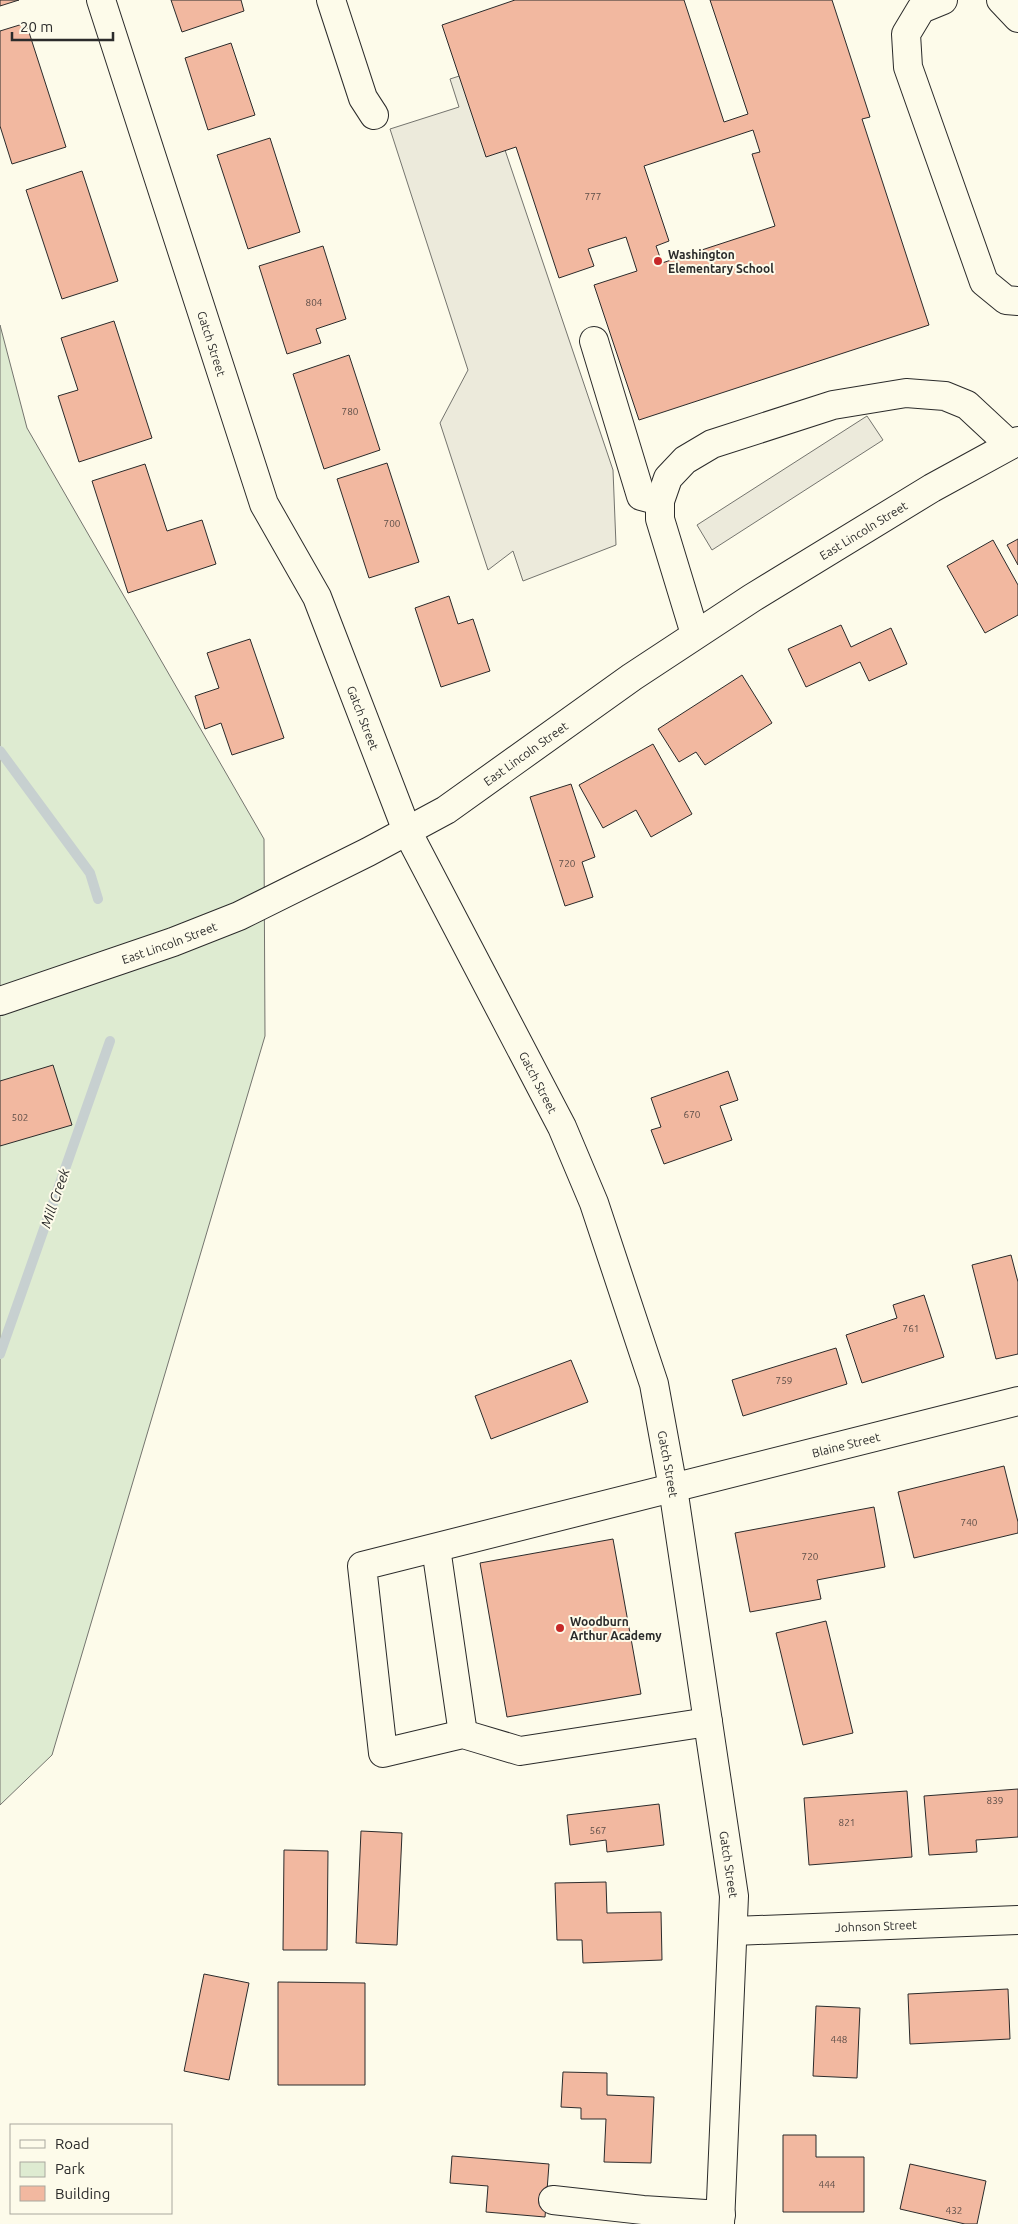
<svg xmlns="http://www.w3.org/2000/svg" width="1018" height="2224" font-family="Ubuntu,sans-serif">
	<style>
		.green { fill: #deebd1; stroke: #74746e }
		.parking { fill: #eceadb; stroke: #74746e }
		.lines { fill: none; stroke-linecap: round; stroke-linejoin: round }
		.stream { stroke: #c7d0d0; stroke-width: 10 }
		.building { fill: #f2b8a0; stroke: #2b2b2b; fill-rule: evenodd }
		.minor-casing { stroke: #2b2b2b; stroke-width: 30 }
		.minor { stroke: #fdfbea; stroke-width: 28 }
		.poi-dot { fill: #c62828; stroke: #fdfbea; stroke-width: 2 }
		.labels { text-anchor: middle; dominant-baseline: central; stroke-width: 4; stroke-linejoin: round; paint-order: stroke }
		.number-label { font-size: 10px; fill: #5d4e48 }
		.poi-label { font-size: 12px; font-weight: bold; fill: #2b2b2b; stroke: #fdfbea; text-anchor: start }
		.street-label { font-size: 12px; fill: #2b2b2b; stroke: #fdfbea }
		.water-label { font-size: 14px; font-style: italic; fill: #2b2b2b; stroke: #fdfbea }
	</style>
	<rect width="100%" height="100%" fill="#fdfbea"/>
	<path class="green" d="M 0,325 L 27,428 L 264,839 L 265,1036 L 52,1755 L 0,1805 Z"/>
	<path class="parking" d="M 478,70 L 613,470 L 616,545 L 523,581 L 513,551 L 488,570 L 440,423 L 468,370 L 390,129 L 459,107 L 450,79 Z
		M 867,416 L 883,440 L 712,550 L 697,525 Z"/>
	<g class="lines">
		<path class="stream" d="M 0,751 L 90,873 L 98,899
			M 0,1354 L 110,1041"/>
	</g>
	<path class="building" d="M 0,0 L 19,0 L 0,6 Z
		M 171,0 L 241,0 L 244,11 L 182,32 Z
		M 515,0 L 684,0 L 724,122 L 748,114 L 710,0 L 832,0 L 870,117 L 862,119 L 929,325 L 639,420 L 594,285 L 637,271 L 626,237 L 588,249 L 594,266 L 559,278 L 516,147 L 486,157 L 442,25 ZM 753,130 L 760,152 L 752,154 L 775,226 L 662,263 L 656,246 L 669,241 L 644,166 Z
		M 26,23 L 66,147 L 12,164 L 0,126 L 0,31 Z
		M 231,43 L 255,115 L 208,130 L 185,58 Z
		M 270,138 L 300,232 L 248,249 L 217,155 Z
		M 82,171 L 118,281 L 62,299 L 26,190 Z
		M 323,246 L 346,319 L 316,329 L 321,343 L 287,354 L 259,266 Z
		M 114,321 L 152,438 L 79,462 L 58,396 L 78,390 L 61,338 Z
		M 349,355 L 380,450 L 324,469 L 293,374 Z
		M 387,463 L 419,562 L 369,578 L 337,479 Z
		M 145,464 L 167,531 L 202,520 L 216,564 L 128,593 L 92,481 Z
		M 1018,539 L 1018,565 L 1007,545 Z
		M 993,540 L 1018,585 L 1018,615 L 985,633 L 947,566 Z
		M 449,596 L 458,624 L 473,619 L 490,671 L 441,687 L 415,608 Z
		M 841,625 L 851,647 L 891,628 L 907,664 L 869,681 L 860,662 L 806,687 L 788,649 Z
		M 250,639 L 284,738 L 232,755 L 221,723 L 205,729 L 195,696 L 219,688 L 207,653 Z
		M 742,675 L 772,723 L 705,765 L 696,752 L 679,762 L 658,729 Z
		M 653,744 L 692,814 L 651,837 L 636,810 L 603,828 L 579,785 Z
		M 571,784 L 595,857 L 582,862 L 593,897 L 565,906 L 530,797 Z
		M 53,1065 L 72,1125 L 0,1146 L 0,1081 Z
		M 728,1071 L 738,1100 L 720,1106 L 732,1140 L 664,1164 L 651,1130 L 661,1127 L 651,1098 Z
		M 1011,1255 L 1018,1282 L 1018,1354 L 996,1359 L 972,1265 Z
		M 924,1295 L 944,1357 L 862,1383 L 846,1335 L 897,1318 L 893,1305 Z
		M 836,1348 L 847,1384 L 743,1416 L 732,1380 Z
		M 571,1360 L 588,1402 L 491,1439 L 475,1396 Z
		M 1004,1466 L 1018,1522 L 1018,1533 L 914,1558 L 898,1492 Z
		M 874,1507 L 885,1567 L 817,1580 L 821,1599 L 750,1612 L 735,1533 Z
		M 613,1539 L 641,1694 L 507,1717 L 480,1563 Z
		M 826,1621 L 853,1733 L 803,1745 L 776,1633 Z
		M 1018,1789 L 1018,1837 L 976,1840 L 977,1852 L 929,1855 L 924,1796 Z
		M 907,1791 L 912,1857 L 809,1865 L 804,1798 Z
		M 659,1804 L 664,1845 L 607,1852 L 606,1840 L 570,1845 L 567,1815 Z
		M 361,1831 L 402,1833 L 397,1945 L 356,1943 Z
		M 284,1850 L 328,1851 L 327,1950 L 283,1950 Z
		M 606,1882 L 607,1913 L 661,1912 L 662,1960 L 583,1963 L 582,1940 L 557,1940 L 555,1883 Z
		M 204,1974 L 249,1983 L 229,2080 L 184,2071 Z
		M 278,1982 L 365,1983 L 365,2085 L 278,2085 Z
		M 1008,1989 L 1010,2039 L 910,2044 L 908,1994 Z
		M 816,2006 L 860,2008 L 857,2078 L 813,2076 Z
		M 563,2072 L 607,2073 L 607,2095 L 654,2097 L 651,2163 L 604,2162 L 606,2119 L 581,2119 L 581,2108 L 561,2107 Z
		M 783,2135 L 816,2135 L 816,2157 L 864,2157 L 864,2212 L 783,2212 Z
		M 452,2156 L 549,2164 L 545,2217 L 486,2212 L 488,2186 L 450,2183 Z
		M 910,2164 L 986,2181 L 977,2224 L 965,2224 L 900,2209 Z"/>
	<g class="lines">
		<g class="minor-casing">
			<g id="minor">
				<path id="s1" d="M 101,0 L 264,504 L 317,597 L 407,831 L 562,1127 L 594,1203 L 654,1384 L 673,1488 L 734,1896 L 720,2224"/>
				<path d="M 331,0 L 363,98 L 374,115"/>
				<path d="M 943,0 L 921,9 L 906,34 L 908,67 L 984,282 L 1006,300 L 1018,301"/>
				<path d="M 1001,0 L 1018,18"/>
				<path d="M 594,341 L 641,496 L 660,501"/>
				<path d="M 695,634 L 660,519 L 660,501 L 668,478 L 685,460 L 712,444 L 833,405 L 906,393 L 945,396 L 967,405 L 1010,445"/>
				<path id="s2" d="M 0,1001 L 173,942 L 239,916 L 368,852 L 446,810 L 632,677 L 752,598 L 932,488 L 1018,441"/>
				<path d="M 436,1548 L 463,1734"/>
				<path id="s3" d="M 708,1722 L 520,1751 L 463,1734 L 383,1753 L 362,1566 L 1018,1401"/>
				<path id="s4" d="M 734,1931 L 1018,1920"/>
				<path d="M 553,2200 L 643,2210 L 721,2215"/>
			</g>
		</g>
		<use href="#minor" class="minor"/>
	</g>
	<g class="poi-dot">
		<circle cx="658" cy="261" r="5"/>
		<circle cx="560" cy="1628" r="5"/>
	</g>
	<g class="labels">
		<g class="number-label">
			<text x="593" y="196">777</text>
			<text x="314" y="302">804</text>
			<text x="350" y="411">780</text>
			<text x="392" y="523">700</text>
			<text x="567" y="863">720</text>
			<text x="692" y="1114">670</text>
			<text x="20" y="1117">502</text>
			<text x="911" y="1328">761</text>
			<text x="784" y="1380">759</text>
			<text x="969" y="1522">740</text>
			<text x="810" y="1556">720</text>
			<text x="995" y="1800">839</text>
			<text x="847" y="1822">821</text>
			<text x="598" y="1830">567</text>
			<text x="839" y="2039">448</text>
			<text x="827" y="2184">444</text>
			<text x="954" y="2210">432</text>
		</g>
		<g class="poi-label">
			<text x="668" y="254">Washington<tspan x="668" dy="14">Elementary School</tspan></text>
			<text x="570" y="1621">Woodburn<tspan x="570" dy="14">Arthur Academy</tspan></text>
		</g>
		<g class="street-label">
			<text stroke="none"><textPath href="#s1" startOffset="361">Gatch Street</textPath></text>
			<text stroke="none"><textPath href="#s2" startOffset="989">East Lincoln Street</textPath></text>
			<text stroke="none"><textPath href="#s1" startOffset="766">Gatch Street</textPath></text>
			<text stroke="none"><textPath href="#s2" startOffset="584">East Lincoln Street</textPath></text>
			<text stroke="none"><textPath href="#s2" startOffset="179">East Lincoln Street</textPath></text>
			<text stroke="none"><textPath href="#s1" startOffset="1171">Gatch Street</textPath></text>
			<text stroke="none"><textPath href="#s3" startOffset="1019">Blaine Street</textPath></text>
			<text stroke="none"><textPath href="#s1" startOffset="1576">Gatch Street</textPath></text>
			<text stroke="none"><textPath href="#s1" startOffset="1981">Gatch Street</textPath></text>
			<text stroke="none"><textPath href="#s4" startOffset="142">Johnson Street</textPath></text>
		</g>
		<g class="water-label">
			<text transform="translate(55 1198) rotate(-71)">Mill Creek</text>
		</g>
	</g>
	<rect x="10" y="2124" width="162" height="90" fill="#fdfbea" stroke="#a9a89e"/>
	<rect x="20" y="2140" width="25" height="8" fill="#fdfbea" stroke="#a9a89e"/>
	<text x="55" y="2149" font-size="15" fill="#2b2b2b">Road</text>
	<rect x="20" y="2162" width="25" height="15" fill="#deebd1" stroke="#a9a89e"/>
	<text x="55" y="2174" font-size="15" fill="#2b2b2b">Park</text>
	<rect x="20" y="2186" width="25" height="15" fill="#f2b8a0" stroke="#a9a89e"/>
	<text x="55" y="2199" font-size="15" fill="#2b2b2b">Building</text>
	<path d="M12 32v8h101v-8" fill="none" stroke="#2b2b2b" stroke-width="2.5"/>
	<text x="20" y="32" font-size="15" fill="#2b2b2b" stroke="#fdfbea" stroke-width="4" paint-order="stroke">20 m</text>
</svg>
